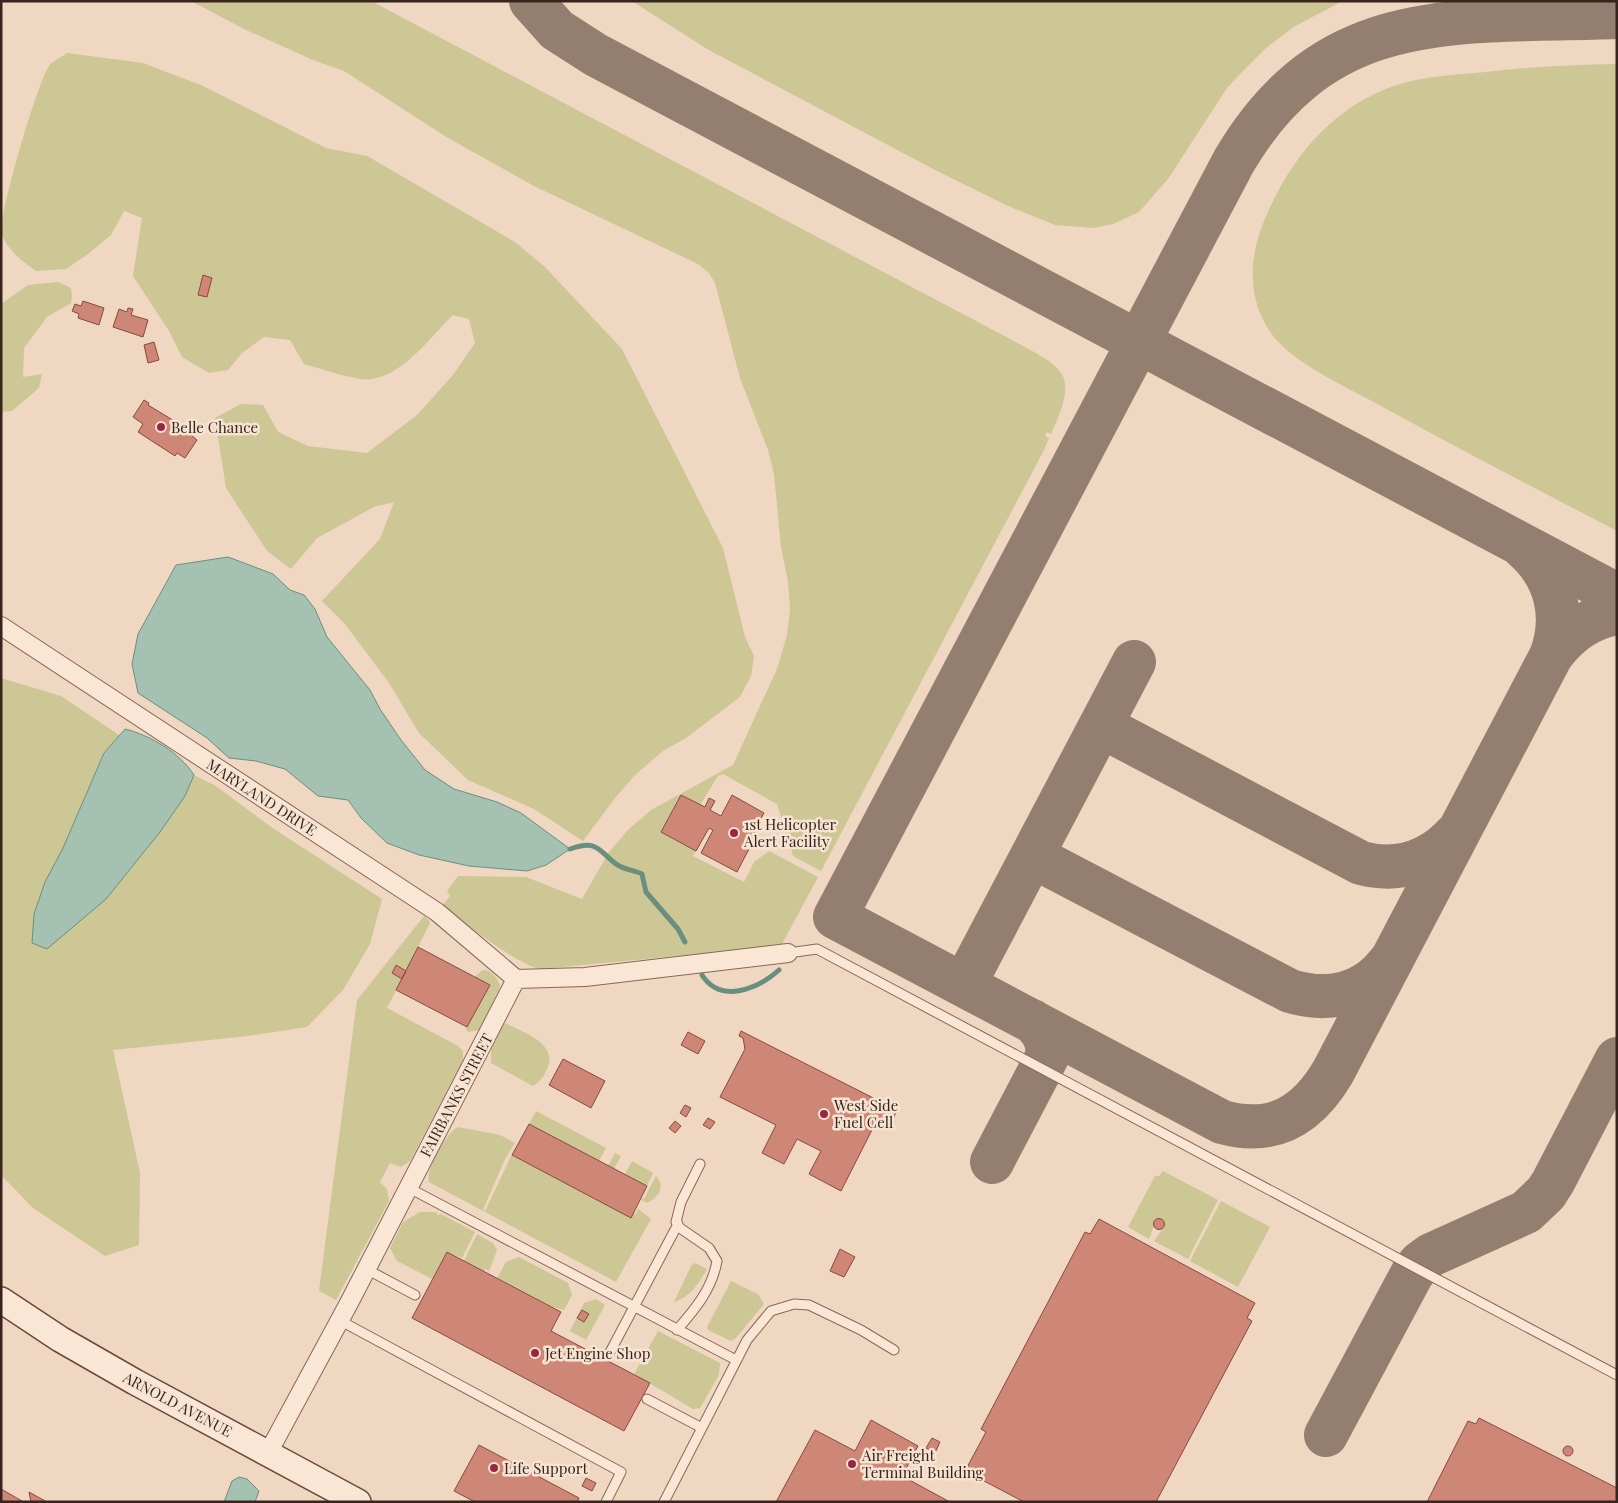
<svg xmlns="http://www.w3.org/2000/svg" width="1618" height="1503" font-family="'Playfair Display',serif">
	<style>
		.green { fill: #cdc695 }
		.water { fill: #a4c1b2; stroke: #6b8f7e }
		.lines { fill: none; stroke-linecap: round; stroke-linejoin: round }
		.stream { stroke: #6b8f7e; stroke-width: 5 }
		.taxiway { stroke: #947e6f; stroke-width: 44 }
		.building { fill: #ce8676; stroke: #884a3e }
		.lane-casing { stroke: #896758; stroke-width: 11 }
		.street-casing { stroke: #896758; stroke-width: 20 }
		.secondary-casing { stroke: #6b483c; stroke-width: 28 }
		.lane { stroke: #f9e6d5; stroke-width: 9 }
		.street { stroke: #f9e6d5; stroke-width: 18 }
		.secondary { stroke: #f9e6d5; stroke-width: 25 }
		.poi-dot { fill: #992743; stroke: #f6e3d1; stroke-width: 2 }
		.labels { text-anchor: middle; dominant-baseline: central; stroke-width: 5; stroke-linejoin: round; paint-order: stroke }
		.poi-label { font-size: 15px; fill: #38241d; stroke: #f6e3d1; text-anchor: start }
		.street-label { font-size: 15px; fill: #38241d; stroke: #f6e3d1 }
	</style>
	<rect width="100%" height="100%" fill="#efd7c1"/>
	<path class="green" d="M 191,1 L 371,1 L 1012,340 C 1066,369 1079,373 1051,434 L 1047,432 L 1045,436 L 1049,438 L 1043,452 L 821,871 L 793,856 L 777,804 L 723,774 L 718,776 L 700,805 L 681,795 L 661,832 L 696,851 L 693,856 L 744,882 L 754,862 L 769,851 L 818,877 L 781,946 L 541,969 C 517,965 465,922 441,907 L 450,896 L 447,891 L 458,876 L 526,877 L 582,899 L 609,852 L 628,830 L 651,810 L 733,765 L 777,669 L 787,635 L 790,609 L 788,582 L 781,547 L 774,474 L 768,450 L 740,378 L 715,283 L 709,273 L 698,264 L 534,186 L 448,138 L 344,71 L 313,60 L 244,29 Z
		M 632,1 L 1343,1 L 1295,26 L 1266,48 L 1242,72 L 1227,88 L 1168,179 L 1139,212 L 1113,224 L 1094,228 L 1055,225 L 1006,205 L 937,171 L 707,49 Z
		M 67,53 L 143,63 L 203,86 L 326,148 L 367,156 L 515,242 L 545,267 L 622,349 L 723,548 L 745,637 L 754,656 L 751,676 L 740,697 L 686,738 L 663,751 L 636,774 L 615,798 L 583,841 L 534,809 L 468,780 L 419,733 L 389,683 L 345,624 L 322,601 L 380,539 L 394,502 L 374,507 L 317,538 L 291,569 L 267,551 L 226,488 L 215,418 L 241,404 L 263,405 L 278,432 L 308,446 L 367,453 L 417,415 L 453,375 L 475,343 L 469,319 L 453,315 C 429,338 398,384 360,379 C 342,376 322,369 304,364 L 290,340 L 264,337 L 242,353 L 228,370 L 209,373 L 182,357 L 169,331 L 133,276 L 142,218 L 124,211 L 111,235 L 88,254 L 66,269 L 36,271 C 22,261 7,250 1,232 C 0,212 36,86 49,66 C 52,61 62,57 67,53 Z
		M 1617,64 L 1617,531 C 1535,488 1453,446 1372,401 C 1342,385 1295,363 1274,337 C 1247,302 1248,260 1264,221 C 1290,159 1331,107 1397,85 C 1421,77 1451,75 1476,73 C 1523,67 1570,65 1617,64 Z
		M 58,282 L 71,288 L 72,296 L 71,303 L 47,317 L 24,348 L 23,377 L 42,374 L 39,388 L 12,411 L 1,412 L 1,304 L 28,285 Z
		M 1,678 L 61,696 L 119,735 L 104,753 L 63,848 L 45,882 L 134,863 L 160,832 L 185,796 L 194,775 L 216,786 L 274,829 L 382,899 L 370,944 L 343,990 L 307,1027 L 248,1036 L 113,1050 L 140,1173 L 139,1245 L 105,1256 L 33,1208 L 1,1175 Z
		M 424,916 L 430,921 L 429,925 L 406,971 L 395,965 L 392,973 L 402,979 L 387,1008 L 458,1046 L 463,1051 L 463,1060 L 410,1161 L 401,1167 L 390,1163 L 380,1182 L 387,1189 L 389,1201 L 336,1300 L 319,1291 L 357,1000 Z
		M 483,970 C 492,970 496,977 500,985 L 499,989 L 479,1030 L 468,1032 L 466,1029 L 490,985 L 474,977 Z
		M 505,1023 C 522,1032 559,1043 547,1069 C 544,1076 539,1083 533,1086 L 491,1063 L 491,1047 Z
		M 536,1111 L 606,1148 L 599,1161 L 529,1124 Z
		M 458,1127 L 500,1135 L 515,1143 L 505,1159 L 483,1210 L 485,1211 L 515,1148 L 516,1148 L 513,1156 L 630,1217 L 633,1213 L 636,1214 L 638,1209 L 636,1207 L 651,1219 L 616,1282 L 429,1182 C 425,1170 446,1133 458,1127 Z
		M 615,1153 L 621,1156 L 614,1169 L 608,1166 Z
		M 632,1161 L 653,1173 L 647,1186 L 625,1174 Z
		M 1163,1171 L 1218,1200 L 1188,1259 L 1154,1241 L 1165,1225 L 1163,1220 L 1156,1220 L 1149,1239 L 1128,1227 L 1155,1176 L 1159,1176 Z
		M 656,1176 C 666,1187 659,1197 647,1203 L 640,1199 L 644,1199 Z
		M 1221,1201 L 1270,1227 L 1238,1287 L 1190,1261 Z
		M 420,1212 L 437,1212 L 437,1215 L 441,1214 L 475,1232 L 462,1258 L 447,1252 L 432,1279 L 397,1261 L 390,1248 L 403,1222 Z
		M 477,1234 L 493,1243 L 497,1250 L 489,1271 L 485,1269 L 484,1271 L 464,1261 Z
		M 519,1257 L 568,1283 L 572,1295 L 564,1310 L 549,1306 L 497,1278 L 506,1262 Z
		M 695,1263 L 707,1269 C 699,1283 691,1297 674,1302 L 691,1266 Z
		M 731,1281 L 758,1294 L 764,1304 L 736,1338 L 731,1341 L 708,1330 L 707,1327 Z
		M 596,1299 L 605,1305 L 586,1340 L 570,1331 L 584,1303 Z
		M 658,1331 L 720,1363 L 719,1375 L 700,1408 L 693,1409 L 634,1374 Z"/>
	<path class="water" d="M 228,557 L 273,574 L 290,590 L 304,595 L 315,609 L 327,637 L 370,690 L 380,709 L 401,740 L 425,770 L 454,789 L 497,802 L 521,813 L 570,849 L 546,865 L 527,871 L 469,866 L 419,855 L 387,843 L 361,818 L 348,800 L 318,796 L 285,769 L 256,761 L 229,758 L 207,738 L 138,693 L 132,664 L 138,634 L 176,565 Z
		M 125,729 C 150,735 180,753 194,775 L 185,796 L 160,832 L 106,899 L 47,949 L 32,943 L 34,914 L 45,882 L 63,848 L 104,753 Z
		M 239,1477 L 247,1479 L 259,1491 L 255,1502 L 224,1502 L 232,1481 Z"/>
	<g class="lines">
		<path class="stream" d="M 570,849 C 597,839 598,850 616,864 C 624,870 634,870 642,874 L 646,892 L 678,929 L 685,942
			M 702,975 C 721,1005 759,988 779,970"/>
		<path class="taxiway" d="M 531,1 L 557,30 L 596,55 L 1617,595
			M 1617,17 C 1457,23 1327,3 1234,161 L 835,917 L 1222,1122 C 1273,1136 1307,1116 1333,1072 L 1551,656 C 1568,633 1588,618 1617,613
			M 1523,547 C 1556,575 1566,616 1551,656
			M 1101,726 L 1361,863 C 1399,873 1431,862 1457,833
			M 1032,856 L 1290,991 C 1326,1002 1364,996 1388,964
			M 964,985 L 1134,662
			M 992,1162 L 1047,1057 C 1049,1042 1043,1031 1032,1021
			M 1326,1435 L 1412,1274 L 1420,1263 L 1431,1255 L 1526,1212 L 1546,1193 L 1553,1182 L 1617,1059"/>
	</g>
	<path class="building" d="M 203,275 L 212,278 L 207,297 L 198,295 Z
		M 83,301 L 104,308 L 99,325 L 78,318 L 79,314 L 72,311 L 75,304 L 81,306 Z
		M 128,308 L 133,309 L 131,315 L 148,320 L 143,337 L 113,327 L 119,309 L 127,312 Z
		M 154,342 L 159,360 L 148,363 L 144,345 Z
		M 144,400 L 149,403 L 148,405 L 176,422 L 197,440 L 185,458 L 177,453 L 175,456 L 138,432 L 143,424 L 133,417 Z
		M 681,795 L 705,807 L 709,798 L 715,801 L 710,810 L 721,816 L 732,795 L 764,813 L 753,832 L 757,834 L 752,843 L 748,841 L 745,847 L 749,849 L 737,872 L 701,853 L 713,830 L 709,828 L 696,851 L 661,832 Z
		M 418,947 L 490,985 L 467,1027 L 396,990 Z
		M 396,965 L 406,971 L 402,979 L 392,973 Z
		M 741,1031 L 897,1110 L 893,1119 L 888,1117 L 876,1122 L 841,1191 L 809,1174 L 821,1151 L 797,1139 L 784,1164 L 762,1153 L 776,1125 L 720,1097 L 745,1049 L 743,1038 L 739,1036 Z
		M 688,1032 L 705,1041 L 698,1054 L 681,1045 Z
		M 563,1059 L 605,1081 L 591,1108 L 549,1085 Z
		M 685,1105 L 691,1108 L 686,1117 L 680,1113 Z
		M 708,1118 L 715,1122 L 710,1129 L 703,1125 Z
		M 675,1121 L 681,1126 L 675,1133 L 669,1128 Z
		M 529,1124 L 647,1186 L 631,1218 L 512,1155 Z
		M1153.5 1224a5.5 5.5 0 1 1 11 0a5.5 5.5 0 1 1-11 0Z
		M 1099,1219 L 1255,1303 L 1247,1318 L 1252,1321 L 1156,1502 L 1024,1502 L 965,1471 L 986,1432 L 981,1429 L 1085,1232 L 1090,1234 Z
		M 840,1249 L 855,1257 L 844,1277 L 830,1271 Z
		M 447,1252 L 561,1312 L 551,1331 L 650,1383 L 624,1431 L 412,1318 Z
		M 582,1310 L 589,1314 L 584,1322 L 577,1318 Z
		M 1479,1418 L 1617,1488 L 1617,1502 L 1427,1502 L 1468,1421 L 1476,1424 Z
		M 871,1420 L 918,1446 L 902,1476 L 950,1502 L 776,1502 L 815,1430 L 855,1451 Z
		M 932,1438 L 940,1442 L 935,1453 L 926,1448 Z
		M 479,1445 L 579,1498 L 577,1502 L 475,1502 L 454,1491 Z
		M1563 1451a5 5 0 1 1 10 0a5 5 0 1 1-10 0Z
		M 586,1478 L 596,1483 L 592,1491 L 582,1486 Z
		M 1,1489 L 22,1501 L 24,1502 L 1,1502 Z
		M 29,1492 L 47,1502 L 31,1502 Z"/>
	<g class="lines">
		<g class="lane-casing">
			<path id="lane" d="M 788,953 L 817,949 L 1617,1375
				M 407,1187 L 736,1360
				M 366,1269 L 415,1295
				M 339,1320 L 621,1472 L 606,1502
				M 677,1330 C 696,1308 712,1289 717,1261 L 709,1248 L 680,1228 L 676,1222 L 681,1202 L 700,1164
				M 609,1354 L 678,1224
				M 647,1399 L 702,1428
				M 664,1502 L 747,1340 L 771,1311 L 794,1304 L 809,1305 L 861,1330 L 894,1350"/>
		</g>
		<g class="street-casing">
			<path id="street" d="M 1,626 L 437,912 L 516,979
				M 268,1453 L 349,1303 L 516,979 L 585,977 L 788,953"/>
		</g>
		<g class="secondary-casing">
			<path id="secondary" d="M 1,1300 L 60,1339 L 135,1382 L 358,1502"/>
		</g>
		<use href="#lane" class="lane"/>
		<use href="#street" class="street"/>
		<use href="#secondary" class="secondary"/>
	</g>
	<g class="poi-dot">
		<circle cx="161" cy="427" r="5"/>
		<circle cx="734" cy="833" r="5"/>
		<circle cx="824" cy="1114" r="5"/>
		<circle cx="535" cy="1353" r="5"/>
		<circle cx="852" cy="1464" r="5"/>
		<circle cx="494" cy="1468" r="5"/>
	</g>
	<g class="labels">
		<g class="poi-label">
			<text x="171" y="427">Belle Chance</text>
			<text x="744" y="824">1st Helicopter<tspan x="744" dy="17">Alert Facility</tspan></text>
			<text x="834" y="1105">West Side<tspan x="834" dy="17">Fuel Cell</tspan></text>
			<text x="545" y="1353">Jet Engine Shop</text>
			<text x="862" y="1455">Air Freight<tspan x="862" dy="17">Terminal Building</tspan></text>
			<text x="504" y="1468">Life Support</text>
		</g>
		<g class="street-label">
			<text transform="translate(262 797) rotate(33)">MARYLAND DRIVE</text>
			<text transform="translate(456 1095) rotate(-62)">FAIRBANKS STREET</text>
			<text transform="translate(178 1404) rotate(28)">ARNOLD AVENUE</text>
		</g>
	</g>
	<rect width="1618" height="1503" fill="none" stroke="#38241d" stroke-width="5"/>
</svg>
